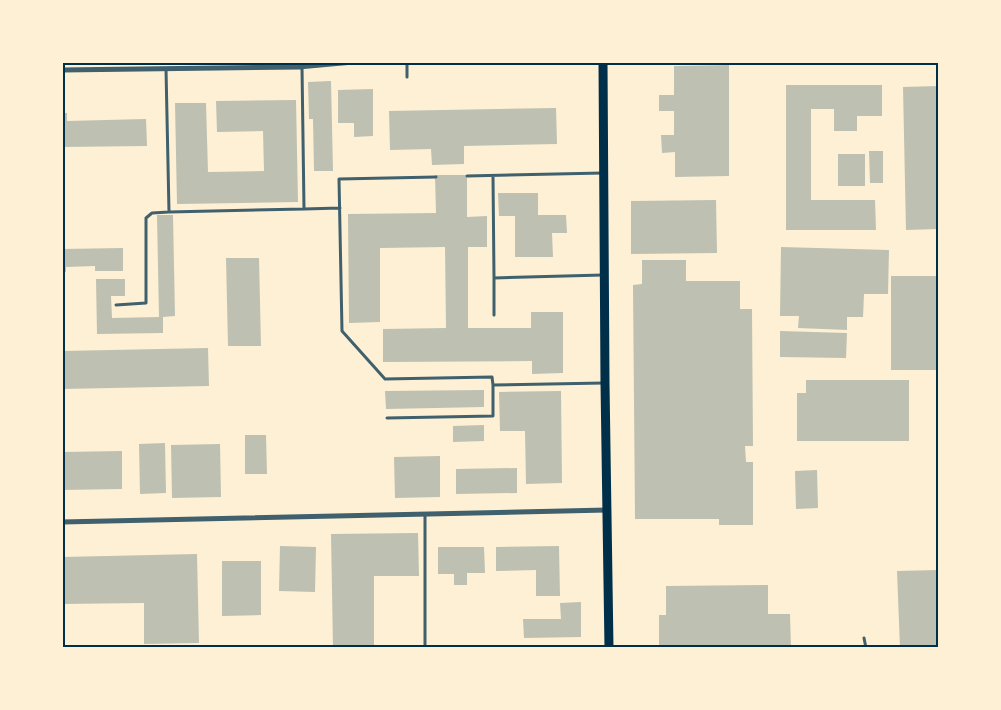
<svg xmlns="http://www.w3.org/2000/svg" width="1001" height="710" font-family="'Libre Baskerville',serif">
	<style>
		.building { fill: #bec0b2 }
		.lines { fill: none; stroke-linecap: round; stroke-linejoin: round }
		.service { stroke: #3f606c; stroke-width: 3 }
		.pedestrian { stroke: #3f606c; stroke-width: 4.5 }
		.minor { stroke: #3f606c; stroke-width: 5 }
		.secondary { stroke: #003049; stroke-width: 9 }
		.neatline { fill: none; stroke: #003049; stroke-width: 2 }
	</style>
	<rect width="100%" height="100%" fill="#fdf0d5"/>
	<path class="building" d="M 729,65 L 729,176 L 675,177 L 675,152 L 662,153 L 661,135 L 674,135 L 674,111 L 659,111 L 659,95 L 674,95 L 674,66 Z
		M 331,81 L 333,171 L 314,171 L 313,119 L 309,119 L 308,82 Z
		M 786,85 L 882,85 L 882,116 L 857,116 L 857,131 L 834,131 L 834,109 L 811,109 L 811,200 L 875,200 L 876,230 L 786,230 Z
		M 938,86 L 938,229 L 906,230 L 903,87 Z
		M 373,89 L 373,136 L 354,137 L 354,123 L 338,123 L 338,90 Z
		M 296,100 L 298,202 L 177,204 L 175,103 L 206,103 L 208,172 L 264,171 L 263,131 L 217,132 L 216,101 Z
		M 556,108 L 557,144 L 464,146 L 464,164 L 432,165 L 431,149 L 390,150 L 389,111 Z
		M 62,113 L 67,113 L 67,121 L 146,119 L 147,146 L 62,147 Z
		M 869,151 L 883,151 L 883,183 L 870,183 Z
		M 838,154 L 865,154 L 865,186 L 838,186 Z
		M 435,175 L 467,175 L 467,217 L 487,216 L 487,247 L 468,247 L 468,328 L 531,328 L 531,312 L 563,312 L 563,373 L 532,374 L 532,361 L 383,362 L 383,329 L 446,328 L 445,247 L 380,248 L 380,322 L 349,323 L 348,214 L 436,213 Z
		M 498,193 L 538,193 L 538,215 L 566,215 L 567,233 L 552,233 L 553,257 L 515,257 L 515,216 L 499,216 Z
		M 716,200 L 717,253 L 631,254 L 631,201 Z
		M 157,215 L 173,215 L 175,316 L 163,317 L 163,333 L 97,334 L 96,279 L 125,279 L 125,296 L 111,296 L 112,318 L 159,317 Z
		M 781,247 L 889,250 L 888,294 L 864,294 L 863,317 L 847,317 L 847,330 L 798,328 L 799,316 L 780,316 Z
		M 123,248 L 123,271 L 95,271 L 95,266 L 66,267 L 66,272 L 62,272 L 62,249 Z
		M 226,258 L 259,258 L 261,346 L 228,346 Z
		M 642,260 L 686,260 L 686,281 L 740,281 L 740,309 L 752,309 L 753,446 L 745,446 L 746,462 L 753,462 L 753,525 L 719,525 L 719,519 L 635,519 L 633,285 L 642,284 Z
		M 891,276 L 936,276 L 936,370 L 891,370 Z
		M 780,331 L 847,333 L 846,358 L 780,357 Z
		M 208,348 L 209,386 L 62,389 L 62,351 Z
		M 806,380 L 909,380 L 909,441 L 797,441 L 797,393 L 806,393 Z
		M 484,390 L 484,407 L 386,409 L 385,391 Z
		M 561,391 L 562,483 L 526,484 L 525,431 L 500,431 L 499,392 Z
		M 484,425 L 484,441 L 453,442 L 453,426 Z
		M 245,435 L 266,435 L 267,474 L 245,474 Z
		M 165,443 L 166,493 L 140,494 L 139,444 Z
		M 220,444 L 221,497 L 172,498 L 171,445 Z
		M 122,451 L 122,489 L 62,490 L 62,452 Z
		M 440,456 L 440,497 L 395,498 L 394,457 Z
		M 517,468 L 517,493 L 456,494 L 456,469 Z
		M 817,470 L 818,508 L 796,509 L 795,471 Z
		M 418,533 L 419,576 L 374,576 L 374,648 L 333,648 L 331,534 Z
		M 280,546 L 316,547 L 315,592 L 279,591 Z
		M 559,546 L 560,596 L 536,596 L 536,570 L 496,571 L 496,547 Z
		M 438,547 L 484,547 L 485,573 L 467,573 L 467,585 L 454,585 L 454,574 L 438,574 Z
		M 197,554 L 199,643 L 144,644 L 144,603 L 62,604 L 62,557 Z
		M 222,561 L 261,561 L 261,615 L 222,616 Z
		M 938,570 L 938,648 L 900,648 L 897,571 Z
		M 768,585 L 768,614 L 790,614 L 791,648 L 659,648 L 659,615 L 666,615 L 666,586 Z
		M 581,602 L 581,637 L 524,638 L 523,619 L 561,619 L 560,603 Z"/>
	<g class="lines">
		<path class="service" d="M 302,67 L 304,209 L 340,208
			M 166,69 L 169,212 L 304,209
			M 407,77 L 407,62
			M 467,176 L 603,173
			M 493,176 L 494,278 L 603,275
			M 436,177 L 339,179 L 342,331 L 385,379 L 492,377 L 493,385
			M 494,278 L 494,315
			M 116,305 L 146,303 L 146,218 L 152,213 L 169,212
			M 387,418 L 493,416 L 493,385 L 604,383
			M 864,638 L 866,648
			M 425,648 L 425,514"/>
		<path class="pedestrian" d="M 301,67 L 356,62"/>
		<path class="minor" d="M 62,70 L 301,67
			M 62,522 L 607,510"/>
		<path class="secondary" d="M 603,62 L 605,383 L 609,648"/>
	</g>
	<rect width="1001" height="710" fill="none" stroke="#fdf0d5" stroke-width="128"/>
	<rect x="64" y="64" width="873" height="582" class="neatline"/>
</svg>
